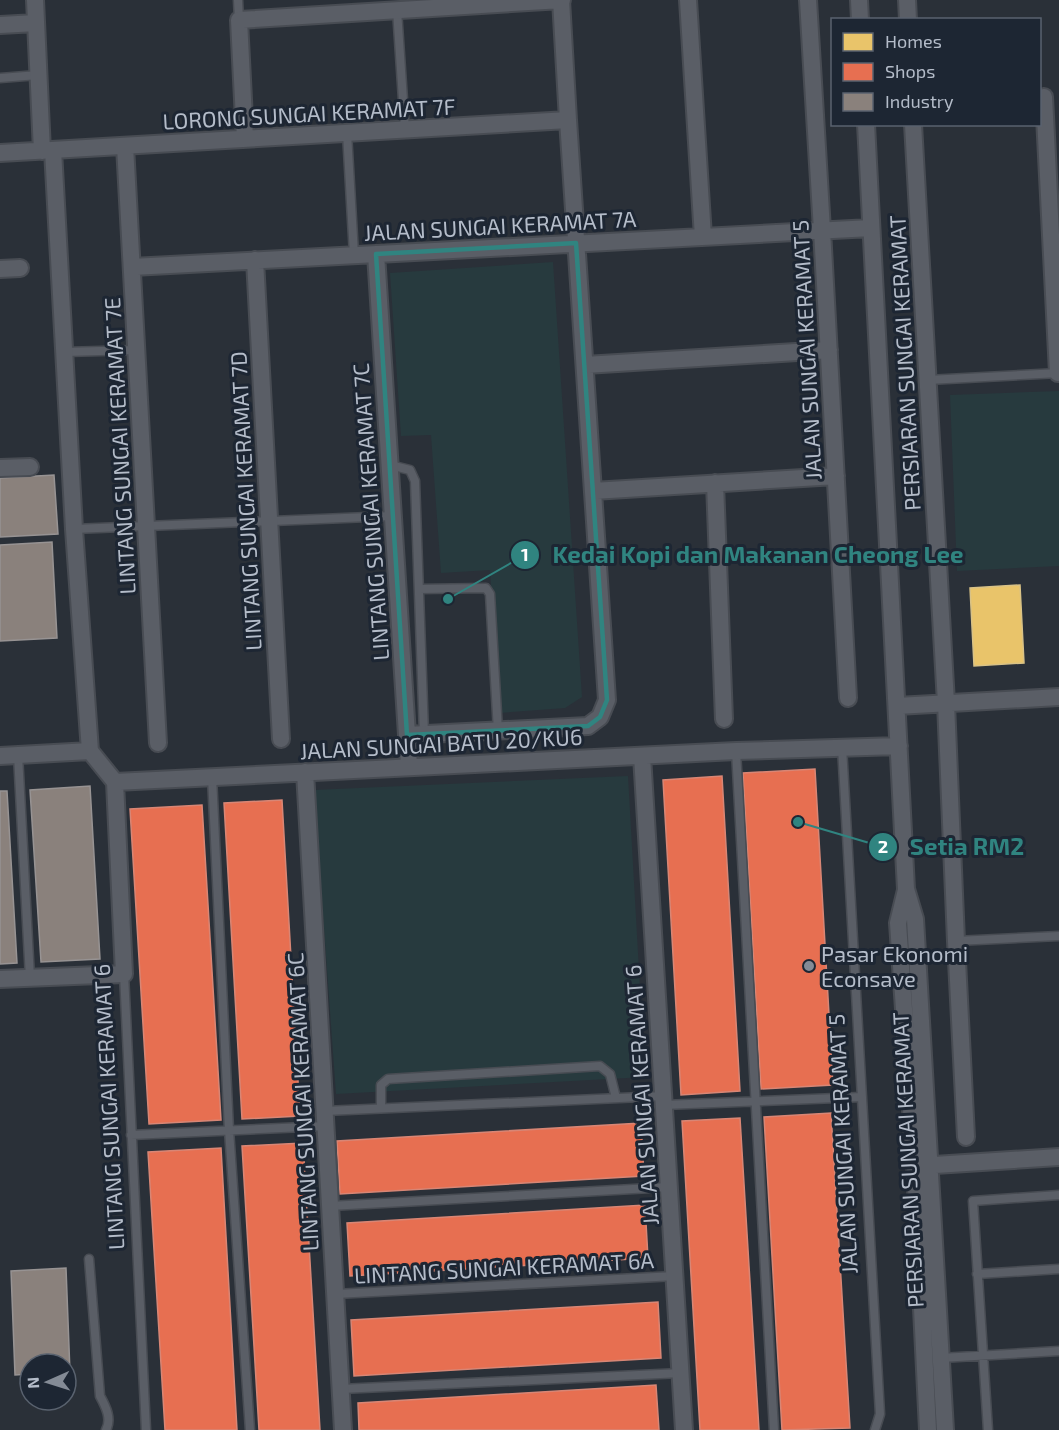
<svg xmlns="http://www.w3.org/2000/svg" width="1059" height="1430" font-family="'Exo 2',sans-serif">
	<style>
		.green { fill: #273a3e }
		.homes { fill: #e9c46a; stroke: #d9c286; stroke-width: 1.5 }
		.shops { fill: #e76f51; stroke: #d88675; stroke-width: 1.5 }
		.industry { fill: #8a817c; stroke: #979393; stroke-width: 1.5 }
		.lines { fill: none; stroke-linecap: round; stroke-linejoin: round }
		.lane-casing { stroke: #484c53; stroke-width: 11 }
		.street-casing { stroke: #484c53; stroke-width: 20 }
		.lane { stroke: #5a5e66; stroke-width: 8 }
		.street { stroke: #5a5e66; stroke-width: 16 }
		.marked { fill: none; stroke: #308480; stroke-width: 4.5; stroke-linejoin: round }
		.poi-dot { fill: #848b96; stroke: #1d2633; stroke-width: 2 }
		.labels { text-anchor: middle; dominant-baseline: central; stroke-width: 6; stroke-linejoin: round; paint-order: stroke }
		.street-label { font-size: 22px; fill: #b4bcc9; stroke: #1d2633 }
		.poi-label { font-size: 22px; fill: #b4bcc9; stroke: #1d2633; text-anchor: start }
		.leader { fill: none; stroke: #308480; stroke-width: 2 }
		.callout-dot { fill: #308480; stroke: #1d2633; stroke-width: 2 }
		.mark-label { font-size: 18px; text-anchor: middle; font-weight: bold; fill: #fff }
		.callout-label { font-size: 24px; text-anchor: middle; font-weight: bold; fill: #308480; stroke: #1d2633; stroke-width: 6; stroke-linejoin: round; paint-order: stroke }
	</style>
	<rect width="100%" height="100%" fill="#2a3038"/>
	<path class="green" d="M 553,262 L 582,697 L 565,708 L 499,713 L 490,570 L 441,573 L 431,435 L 401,436 L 390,273 Z
		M 1059,391 L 1059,566 L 957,571 L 950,395 Z
		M 628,776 L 645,1077 L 336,1094 L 314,790 Z"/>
	<path class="homes" d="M 1020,585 L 1024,663 L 974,666 L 970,588 Z"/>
	<path class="shops" d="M 815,769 L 833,1085 L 761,1089 L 743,773 Z
		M 722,776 L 740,1091 L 681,1095 L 663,780 Z
		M 282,800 L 300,1116 L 242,1119 L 224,803 Z
		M 202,805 L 221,1120 L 149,1124 L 130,809 Z
		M 831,1113 L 850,1428 L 782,1430 L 764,1117 Z
		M 740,1118 L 759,1430 L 700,1430 L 682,1121 Z
		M 641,1123 L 644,1176 L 340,1194 L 337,1141 Z
		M 303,1143 L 320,1430 L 259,1430 L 242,1146 Z
		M 221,1148 L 237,1430 L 165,1430 L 148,1152 Z
		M 645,1205 L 648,1258 L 350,1276 L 347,1223 Z
		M 658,1302 L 661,1358 L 354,1376 L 351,1320 Z
		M 656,1385 L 659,1430 L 359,1430 L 358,1403 Z"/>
	<path class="industry" d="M 54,475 L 58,534 L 0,537 L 0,478 Z
		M 52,542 L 57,638 L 0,641 L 0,545 Z
		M 90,786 L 100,959 L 41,962 L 30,790 Z
		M 0,791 L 7,791 L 17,963 L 0,964 Z
		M 66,1268 L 70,1373 L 66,1373 L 66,1364 L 30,1364 L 30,1374 L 15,1375 L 11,1271 Z"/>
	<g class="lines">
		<g class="lane-casing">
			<path id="lane" d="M 238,0 L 239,20
				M 397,10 L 405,130
				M 0,78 L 38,75
				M 347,133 L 354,255
				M 64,352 L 137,350
				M 928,380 L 1059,373
				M 390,465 L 410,470 L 415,481 L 424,734
				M 74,529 L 393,516
				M 419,589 L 486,588 L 490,594 L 498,731
				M 842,747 L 880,1414 L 875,1430
				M 736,751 L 774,1430
				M 18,755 L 30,978
				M 212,777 L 229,1130 L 250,1430
				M 956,941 L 1059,936
				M 124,974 L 146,1430
				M 664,1105 L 862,1097
				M 381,1108 L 381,1085 L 388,1079 L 600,1066 L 610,1074 L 616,1098
				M 325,1111 L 664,1096
				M 131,1135 L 326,1126
				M 330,1206 L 669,1187
				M 89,1259 L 100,1396 C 106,1407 112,1419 106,1430
				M 977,1274 L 1059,1269
				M 336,1294 L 675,1276
				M 941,1358 L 1059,1351
				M 341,1389 L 681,1373
				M 988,1430 L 973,1201 L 1059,1195"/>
		</g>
		<g class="street-casing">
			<path id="street" d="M 35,0 L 42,151
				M 688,0 L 703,237
				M 808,0 L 822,230 L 848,698
				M 859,0 L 860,20
				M 907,0 L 908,20
				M 0,25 L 36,23
				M 1044,97 L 1058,373
				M 866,124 L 906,889 L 915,919 L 945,1430
				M 913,124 L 946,703 L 956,941 L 966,1137
				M 245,139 L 239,20 L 562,0
				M 125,146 L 158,743
				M 53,150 L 74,529 L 90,751
				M 0,153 L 568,120
				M 376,254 L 409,766
				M 255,260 L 281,739
				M 132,267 L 871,228
				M 0,269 L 20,268
				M 585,365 L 829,350
				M 0,468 L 30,467
				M 715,483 L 724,719
				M 593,491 L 836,476
				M 897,706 L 1059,697
				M 407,735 L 588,726 L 600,717 L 607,700 L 568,120 L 561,0
				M 90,751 L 115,782
				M 0,756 L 90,751
				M 642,756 L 684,1430
				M 305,772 L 343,1430
				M 115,782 L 736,751 L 899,746
				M 906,890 L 898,923 L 915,1166 L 928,1430
				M 0,979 L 124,974 L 115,782
				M 919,1166 L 1059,1157"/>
		</g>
		<use href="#lane" class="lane"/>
		<use href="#street" class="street"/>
	</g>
	<path class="marked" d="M 576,243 L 607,700 L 600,717 L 588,726 L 407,735 L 376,254 Z"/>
	<circle class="poi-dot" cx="809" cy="966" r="6"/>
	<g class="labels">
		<g class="street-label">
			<text transform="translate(309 113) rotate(-3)">LORONG SUNGAI KERAMAT 7F</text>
			<text transform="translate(500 225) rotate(-3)">JALAN SUNGAI KERAMAT 7A</text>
			<text transform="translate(806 350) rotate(-93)">JALAN SUNGAI KERAMAT 5</text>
			<text transform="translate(904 363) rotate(-93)">PERSIARAN SUNGAI KERAMAT</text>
			<text transform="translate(119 446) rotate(-93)">LINTANG SUNGAI KERAMAT 7E</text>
			<text transform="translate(245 501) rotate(-93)">LINTANG SUNGAI KERAMAT 7D</text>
			<text transform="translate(370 512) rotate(-94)">LINTANG SUNGAI KERAMAT 7C</text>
			<text transform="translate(441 743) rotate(-3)">JALAN SUNGAI BATU 20/KU6</text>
			<text transform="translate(641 1095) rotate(-94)">JALAN SUNGAI KERAMAT 6</text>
			<text transform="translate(302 1102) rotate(-93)">LINTANG SUNGAI KERAMAT 6C</text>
			<text transform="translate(108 1107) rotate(-93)">LINTANG SUNGAI KERAMAT 6</text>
			<text transform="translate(842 1144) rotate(-93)">JALAN SUNGAI KERAMAT 5</text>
			<text transform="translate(907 1160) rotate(-93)">PERSIARAN SUNGAI KERAMAT</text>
			<text transform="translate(504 1267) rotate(-3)">LINTANG SUNGAI KERAMAT 6A</text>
		</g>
		<g class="poi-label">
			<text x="821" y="953">Pasar Ekonomi<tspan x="821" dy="25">Econsave</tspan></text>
		</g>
	</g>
	<path class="leader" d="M448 599L525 555M798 822L883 847"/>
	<g class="callout-dot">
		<circle cx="448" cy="599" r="6"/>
		<circle cx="798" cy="822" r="6"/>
		<circle cx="525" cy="555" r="15"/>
		<circle cx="883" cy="847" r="15"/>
	</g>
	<g class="mark-label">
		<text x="525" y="561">1</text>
		<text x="883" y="853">2</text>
	</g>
	<g class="callout-label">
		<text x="758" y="563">Kedai Kopi dan Makanan Cheong Lee</text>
		<text x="967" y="855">Setia RM2</text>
	</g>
	<rect x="831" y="18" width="210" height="108" fill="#1d2633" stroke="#59626f" stroke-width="1.5"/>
	<rect x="843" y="33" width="30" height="18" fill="#e9c46a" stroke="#59626f" stroke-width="1.5"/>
	<text x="885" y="48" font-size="18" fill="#b4bcc9">Homes</text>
	<rect x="843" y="63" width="30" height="18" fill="#e76f51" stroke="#59626f" stroke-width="1.5"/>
	<text x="885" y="78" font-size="18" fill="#b4bcc9">Shops</text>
	<rect x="843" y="93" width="30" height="18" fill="#8a817c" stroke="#59626f" stroke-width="1.5"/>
	<text x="885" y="108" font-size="18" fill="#b4bcc9">Industry</text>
	<g transform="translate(48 1382) rotate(267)"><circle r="28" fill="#1d2633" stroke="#59626f" stroke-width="1.5"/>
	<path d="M0-4.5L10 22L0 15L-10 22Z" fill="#848b96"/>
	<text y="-9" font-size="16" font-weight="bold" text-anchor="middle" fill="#b4bcc9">N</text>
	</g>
</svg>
